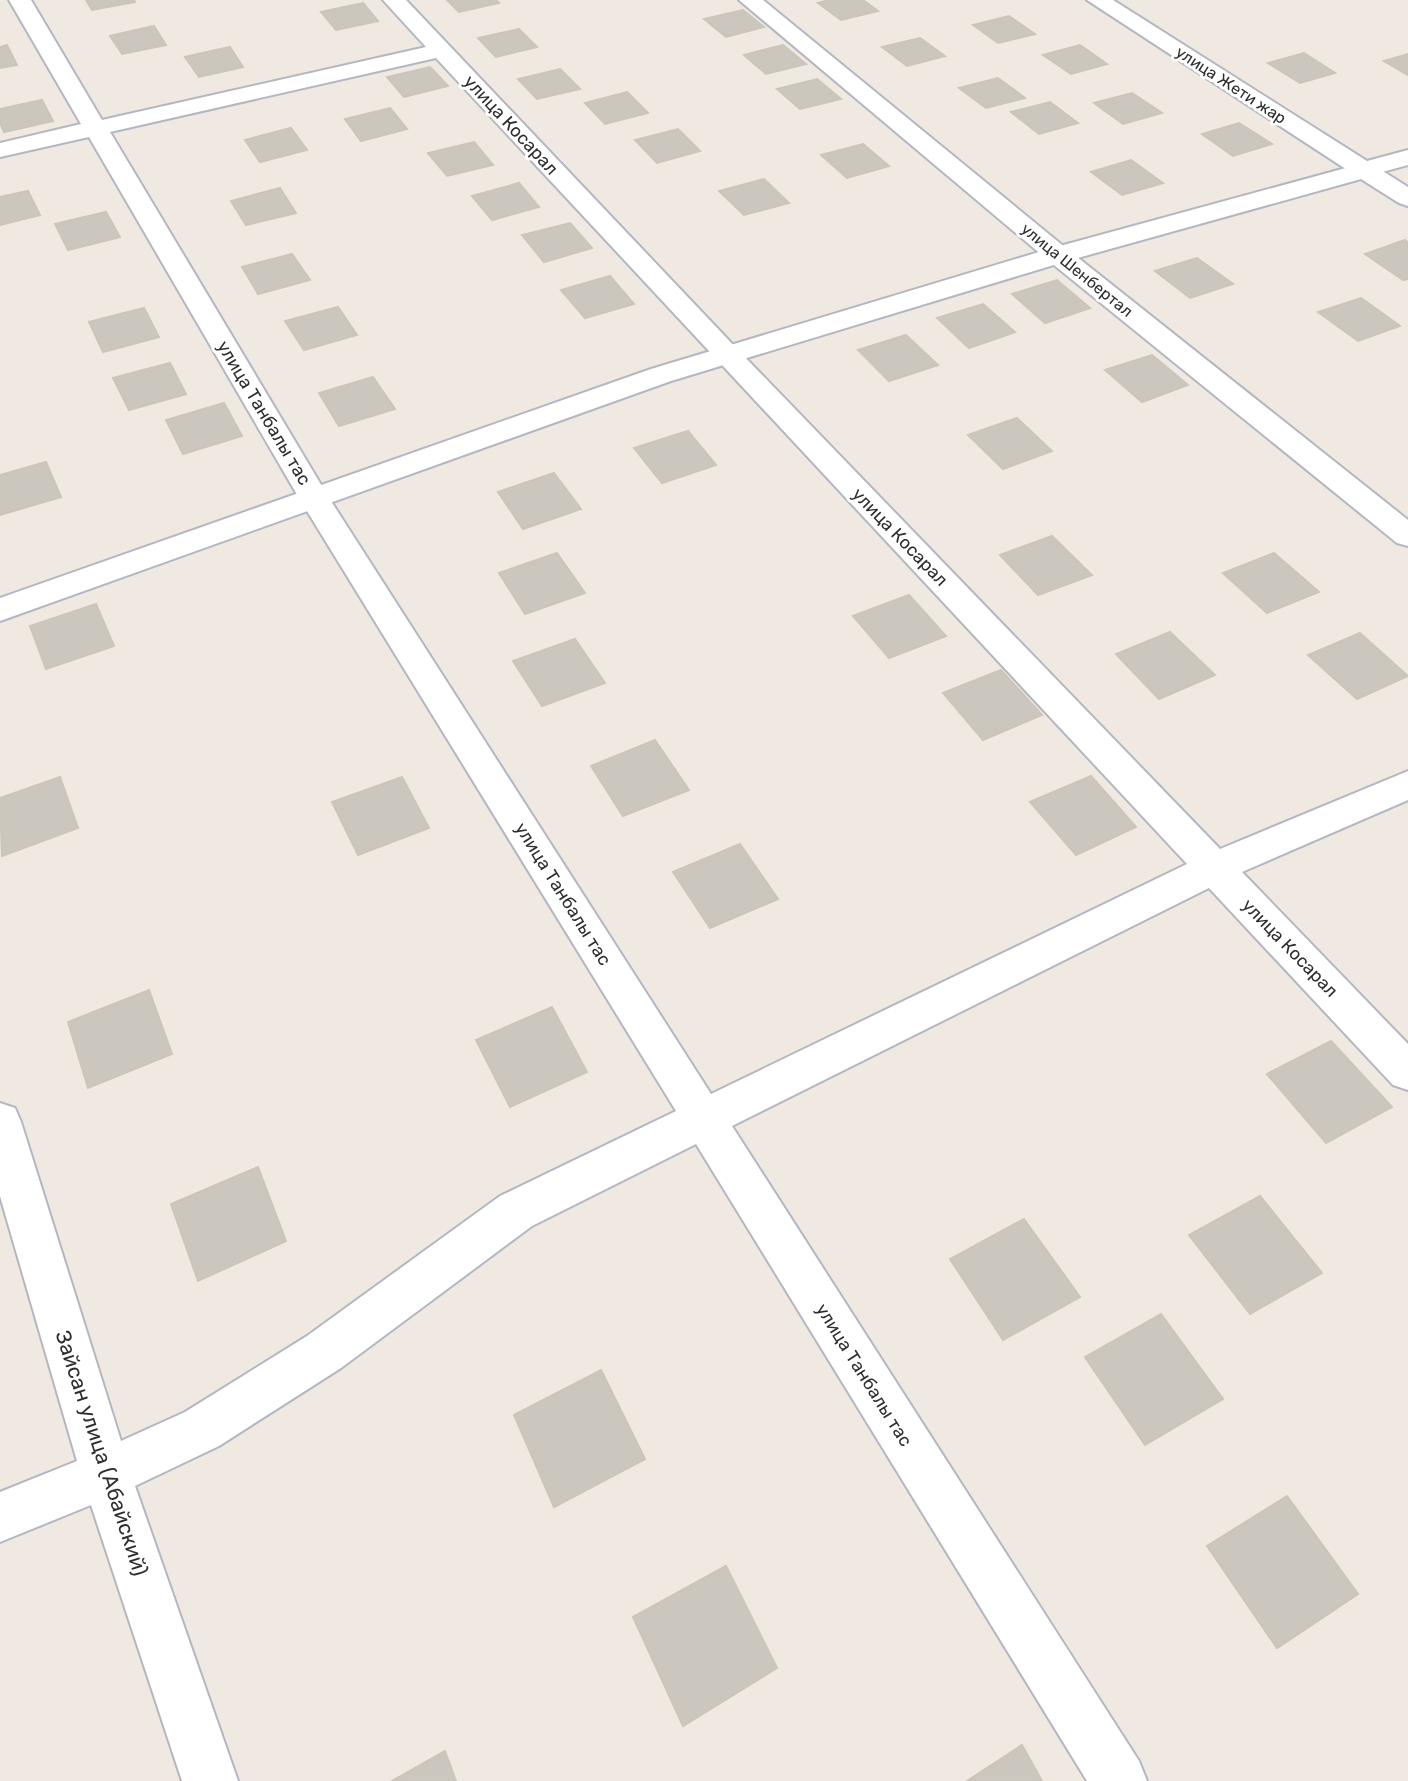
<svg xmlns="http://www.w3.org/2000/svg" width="1408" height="1781" font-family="Rubik,sans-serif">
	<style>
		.building { fill: #cbc7bf; stroke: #cbc5ba; stroke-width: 2 }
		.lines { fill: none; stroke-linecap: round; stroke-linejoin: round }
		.street-casing { stroke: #b4b7c1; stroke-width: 4 }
		.secondary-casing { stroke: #b4b7c1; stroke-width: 4 }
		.street { fill: #fff; fill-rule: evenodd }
		.secondary { fill: #fff; fill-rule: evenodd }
		.labels { text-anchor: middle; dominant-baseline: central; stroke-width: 6; stroke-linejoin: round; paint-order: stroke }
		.far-street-label { font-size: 16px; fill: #2e2e2e; stroke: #fff }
		.street-label { font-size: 18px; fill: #2e2e2e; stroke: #fff }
		.near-street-label { font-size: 21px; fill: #2e2e2e; stroke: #fff }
	</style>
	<rect width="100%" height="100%" fill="#efe9e1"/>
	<path class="building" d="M 86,0 L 134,0 L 135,2 L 92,10 Z
		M 447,0 L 496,0 L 499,3 L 459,12 Z
		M 829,0 L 863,0 L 878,11 L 841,20 L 818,3 Z
		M 363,3 L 378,21 L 336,30 L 321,12 Z
		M 743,10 L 764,27 L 726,37 L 704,19 Z
		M 1009,16 L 1035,34 L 998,43 L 973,25 Z
		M 154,26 L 166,45 L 122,54 L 110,36 Z
		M 519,29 L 537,47 L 496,57 L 478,38 Z
		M 920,38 L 945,56 L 907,66 L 882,47 Z
		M 7,45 L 17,65 L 0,68 L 0,47 Z
		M 783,45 L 806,64 L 766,74 L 744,55 Z
		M 1080,45 L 1107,64 L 1071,74 L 1043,55 Z
		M 230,47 L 243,67 L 199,77 L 185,57 Z
		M 1304,53 L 1335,73 L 1300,83 L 1268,63 Z
		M 1408,54 L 1408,75 L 1384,61 Z
		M 430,67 L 448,86 L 404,97 L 387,77 Z
		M 560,69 L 580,89 L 537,99 L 518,79 Z
		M 998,78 L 1025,98 L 986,108 L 959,88 Z
		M 817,79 L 841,99 L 800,109 L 777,89 Z
		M 627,92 L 648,113 L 605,124 L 585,103 Z
		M 1132,93 L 1162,113 L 1123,124 L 1094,103 Z
		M 42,100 L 53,121 L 4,132 L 0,123 L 0,109 Z
		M 1050,102 L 1078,123 L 1039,134 L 1011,112 Z
		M 390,108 L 407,129 L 361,141 L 345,119 Z
		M 1239,123 L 1272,144 L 1233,156 L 1202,134 Z
		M 291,128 L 307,150 L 260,162 L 245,140 Z
		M 678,129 L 700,151 L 657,163 L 635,140 Z
		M 474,142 L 493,165 L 447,176 L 428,153 Z
		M 863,144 L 889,166 L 847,178 L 821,155 Z
		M 1131,160 L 1163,183 L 1122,195 L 1091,172 Z
		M 764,179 L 789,203 L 744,215 L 719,191 Z
		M 519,183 L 539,207 L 492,220 L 472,196 Z
		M 280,188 L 296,213 L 246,225 L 231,201 Z
		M 28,191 L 40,215 L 0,225 L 0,197 Z
		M 106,212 L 120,237 L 68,250 L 55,224 Z
		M 570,223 L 592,248 L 544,262 L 522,235 Z
		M 1405,240 L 1408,243 L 1408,279 L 1403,280 L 1365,254 Z
		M 292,254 L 310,280 L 258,294 L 242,267 Z
		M 1197,258 L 1233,284 L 1190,298 L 1155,271 Z
		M 610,276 L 634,304 L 585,318 L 561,290 Z
		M 1057,280 L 1090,308 L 1045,323 L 1012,294 Z
		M 1361,298 L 1400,326 L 1358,341 L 1318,312 Z
		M 983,304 L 1015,332 L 969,348 L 937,318 Z
		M 338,307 L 357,335 L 304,350 L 285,321 Z
		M 144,308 L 159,337 L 103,352 L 89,322 Z
		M 906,335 L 938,365 L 889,381 L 858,350 Z
		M 1152,355 L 1188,385 L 1142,402 L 1105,370 Z
		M 170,363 L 186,394 L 129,410 L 113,378 Z
		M 373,377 L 395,409 L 339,426 L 319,393 Z
		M 224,403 L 242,436 L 183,454 L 166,420 Z
		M 1017,418 L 1052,451 L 1003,469 L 968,435 Z
		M 688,431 L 716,465 L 662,483 L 634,448 Z
		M 46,462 L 61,497 L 0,515 L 0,475 Z
		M 554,473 L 581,509 L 523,529 L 498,492 Z
		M 1052,536 L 1092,575 L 1038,595 L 1000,555 Z
		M 557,553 L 585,593 L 525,614 L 499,573 Z
		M 1274,553 L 1319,592 L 1267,613 L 1223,573 Z
		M 909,595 L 946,636 L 889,658 L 853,616 Z
		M 96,604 L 114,646 L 46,669 L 30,626 Z
		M 1170,632 L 1215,675 L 1159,699 L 1116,654 Z
		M 1360,633 L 1408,676 L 1357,699 L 1308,655 Z
		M 575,639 L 605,683 L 542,706 L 513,661 Z
		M 1001,670 L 1042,715 L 983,740 L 943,693 Z
		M 655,740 L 689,790 L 623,816 L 591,766 Z
		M 1091,776 L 1136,827 L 1076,855 L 1030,802 Z
		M 60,777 L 78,828 L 2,856 L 0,798 Z
		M 402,777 L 429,828 L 358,855 L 332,802 Z
		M 740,844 L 778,899 L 710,928 L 673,872 Z
		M 149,990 L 172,1054 L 88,1088 L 68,1022 Z
		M 552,1007 L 587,1072 L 510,1107 L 476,1040 Z
		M 1331,1041 L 1392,1107 L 1326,1143 L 1267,1074 Z
		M 258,1167 L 286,1241 L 198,1281 L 171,1204 Z
		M 1260,1196 L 1322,1273 L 1250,1314 L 1189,1235 Z
		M 1024,1219 L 1080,1297 L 1003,1340 L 950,1259 Z
		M 1161,1314 L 1223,1399 L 1145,1445 L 1085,1357 Z
		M 601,1370 L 645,1459 L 554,1507 L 514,1415 Z
		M 1287,1496 L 1358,1594 L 1277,1648 L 1207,1546 Z
		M 726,1566 L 777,1668 L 683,1726 L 633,1617 Z
		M 1022,1745 L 1042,1781 L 967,1781 Z
		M 445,1751 L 456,1781 L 392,1781 Z"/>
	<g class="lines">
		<g class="street-casing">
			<path id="street" d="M 9,0 L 31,0 L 102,120 L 426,47 L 383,0 L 406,0 L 738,350 L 1220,849 L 1408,771 L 1408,800 L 1242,872 L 1408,1044 L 1408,1090 L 1393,1085 L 1209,888 L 732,1126 L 1139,1761 L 1147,1781 L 1087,1781 L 696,1144 L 532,1226 L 341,1368 L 219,1446 L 135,1486 L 238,1781 L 182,1781 L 91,1505 L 0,1542 L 0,1492 L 77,1461 L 0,1196 L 0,1103 L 15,1108 L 21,1122 L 121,1441 L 185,1412 L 307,1336 L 500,1196 L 676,1111 L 299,498 L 89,137 L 0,157 L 0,143 L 81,124 ZM 436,58 L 1187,864 L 711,1094 L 329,498 L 110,132 Z
				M 739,0 L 763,0 L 1067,249 L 1408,520 L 1408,546 L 1397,543 L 1049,261 Z
				M 1087,0 L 1113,0 L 1367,161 L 1408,150 L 1408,165 L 1364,177 L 1355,175 Z"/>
		</g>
		<g class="secondary-casing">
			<path id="secondary" d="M 1364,163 L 1373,165 L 1408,187 L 1408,206 L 1399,203 L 1361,179 L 1067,261 L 671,381 L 0,621 L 0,598 L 651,369 L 1049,249 Z"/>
		</g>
		<use href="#street" class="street"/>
		<use href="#secondary" class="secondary"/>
	</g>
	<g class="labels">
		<g class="far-street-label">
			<text transform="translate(1231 85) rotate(33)">улица Жети жар</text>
			<text transform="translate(1077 270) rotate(39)">улица Шенбертал</text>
		</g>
		<g class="street-label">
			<text transform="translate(511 125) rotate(47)">улица Косарал</text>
			<text transform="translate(264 413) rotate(59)">улица Танбалы тас</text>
			<text transform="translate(900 537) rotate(46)">улица Косарал</text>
			<text transform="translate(563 894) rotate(58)">улица Танбалы тас</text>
			<text transform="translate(1290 948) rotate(46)">улица Косарал</text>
			<text transform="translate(864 1375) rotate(58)">улица Танбалы тас</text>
		</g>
		<g class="near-street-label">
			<text transform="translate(102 1453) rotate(72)">Зайсан улица (Абайский)</text>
		</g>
	</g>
</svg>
